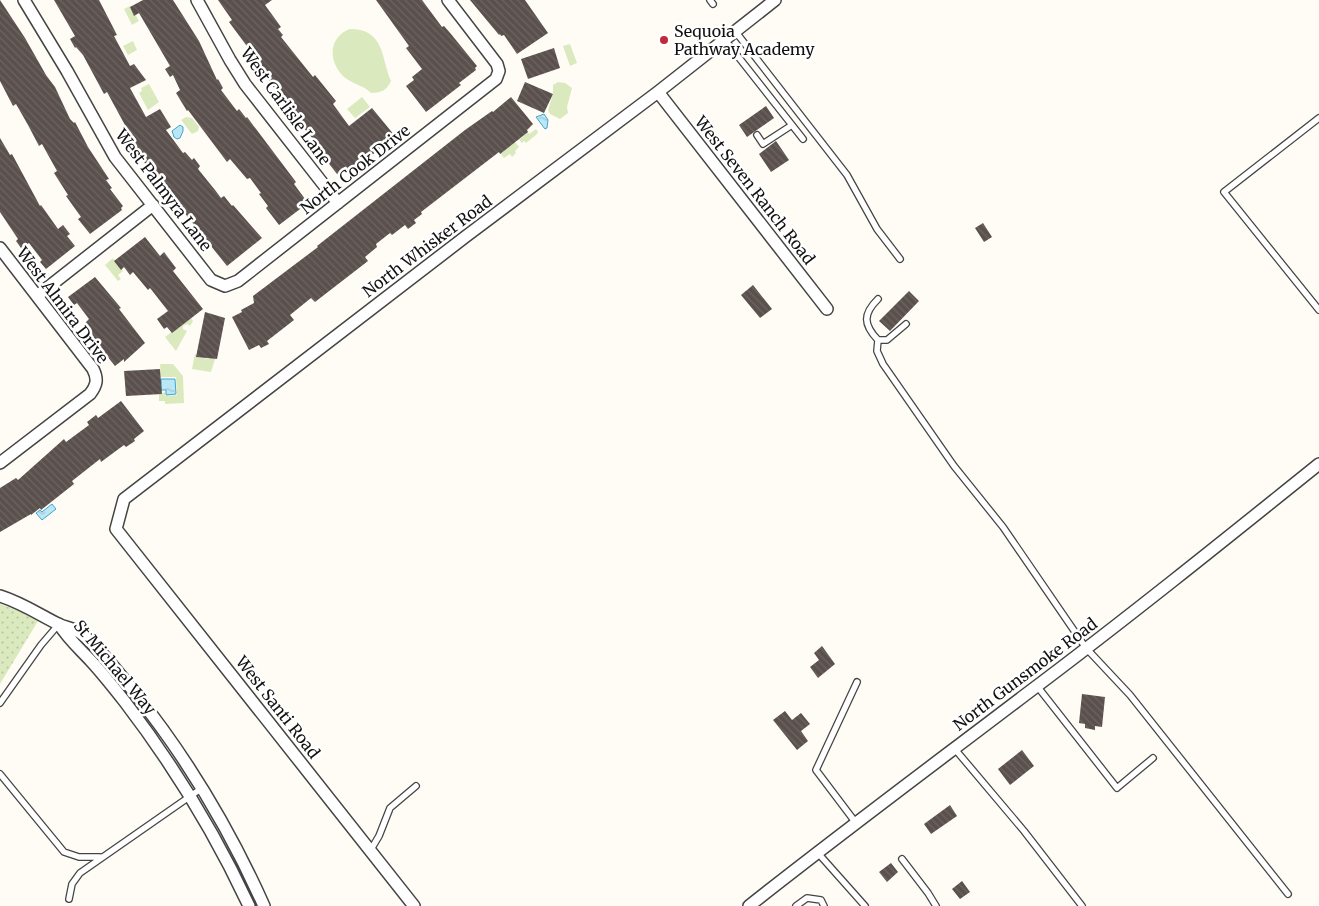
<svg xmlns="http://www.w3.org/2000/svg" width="1319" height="906" font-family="Merriweather,serif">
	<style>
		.grass { fill: #daeabe }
		.park { fill: url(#park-dots) }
		.water { fill: url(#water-ripples); stroke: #41a6cd }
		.building { fill: url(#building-back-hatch) }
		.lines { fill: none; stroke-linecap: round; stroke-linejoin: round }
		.lane-casing { stroke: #444; stroke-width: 8 }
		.street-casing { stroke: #444; stroke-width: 14 }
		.lane { stroke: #fff; stroke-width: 5.5 }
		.street { stroke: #fff; stroke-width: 11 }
		.poi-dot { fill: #c12842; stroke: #fff; stroke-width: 2 }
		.labels { text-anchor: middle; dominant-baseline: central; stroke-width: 5; stroke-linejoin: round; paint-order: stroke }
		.poi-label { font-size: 16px; fill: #111; stroke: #fff; text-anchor: start }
		.street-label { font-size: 16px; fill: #111; stroke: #fff }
	</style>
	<defs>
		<pattern id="park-dots" width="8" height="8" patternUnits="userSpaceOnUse" patternTransform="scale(1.25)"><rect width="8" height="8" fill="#daeabe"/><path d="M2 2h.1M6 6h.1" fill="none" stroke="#bac8a2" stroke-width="1.8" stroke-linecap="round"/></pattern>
		<pattern id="water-ripples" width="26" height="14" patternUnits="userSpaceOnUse" patternTransform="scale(1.25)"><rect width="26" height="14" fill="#bae7f6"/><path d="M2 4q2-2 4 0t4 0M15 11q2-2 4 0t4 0" fill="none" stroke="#9fc5d2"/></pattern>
		<pattern id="building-back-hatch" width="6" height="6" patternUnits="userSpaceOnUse" patternTransform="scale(1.25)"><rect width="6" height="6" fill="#5a504d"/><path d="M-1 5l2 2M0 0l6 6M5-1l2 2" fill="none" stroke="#6d6562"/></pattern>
	</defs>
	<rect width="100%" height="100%" fill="#fffcf5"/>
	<path class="grass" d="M 130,6 L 139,21 L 132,25 L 124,9 Z
		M 350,29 C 385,29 381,58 391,81 C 387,90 381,93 371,93 C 363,85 352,84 344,77 C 328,62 328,37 350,29 Z
		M 133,41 L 137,50 L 128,55 L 123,46 Z
		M 570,44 L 577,63 L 570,66 L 563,46 Z
		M 558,82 L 565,83 L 572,88 L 567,107 L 568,113 L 560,119 L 550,114 L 548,110 L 553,94 L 553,85 Z
		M 149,84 L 159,102 L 148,110 L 139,93 L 142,91 L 141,88 Z
		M 362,97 L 370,107 L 355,118 L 347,109 Z
		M 186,117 L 192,118 L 199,127 L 198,131 L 192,134 L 181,120 Z
		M 536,129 L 538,132 L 537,134 L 526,143 L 524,141 L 522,143 L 519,140 L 528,132 L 529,134 Z
		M 515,142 L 519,147 L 515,151 L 516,153 L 512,157 L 510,154 L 504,158 L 500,153 Z
		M 113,258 L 123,271 L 118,275 L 121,279 L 118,281 L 105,265 Z
		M 191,318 L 193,321 L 190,326 L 187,324 L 183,326 L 183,329 L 187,331 L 176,351 L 165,337 Z
		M 195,354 L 197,354 L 196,357 L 209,359 L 210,358 L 215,359 L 211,372 L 192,369 Z
		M 160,364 L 173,364 L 183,376 L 184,403 L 165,404 L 165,401 L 159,401 L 159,394 L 165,392 L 165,396 L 177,395 L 176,377 L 161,377 Z"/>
	<path class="park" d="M 0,604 L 19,611 L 38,621 L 0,684 Z"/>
	<path class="water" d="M 544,114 L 548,120 L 547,128 L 545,129 L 536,117 Z
		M 180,125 L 183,127 L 183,131 L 180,138 L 177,139 L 174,137 L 172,131 Z
		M 161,379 L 175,379 L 176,394 L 166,395 L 166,390 L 161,390 Z
		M 52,504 L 56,509 L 42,520 L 36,513 L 40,510 L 42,512 Z"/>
	<path class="building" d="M 0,0 L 25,38 L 46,75 L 55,87 L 70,119 L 74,123 L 75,122 L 88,147 L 109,179 L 106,180 L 112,188 L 110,189 L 123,206 L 121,208 L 122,210 L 90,234 L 78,219 L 81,217 L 66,196 L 68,195 L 54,173 L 57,171 L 42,144 L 39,146 L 28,125 L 16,104 L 13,106 L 0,81 Z
		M 54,0 L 99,0 L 117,35 L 114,36 L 130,66 L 134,64 L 146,80 L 130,88 L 146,117 L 160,109 L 171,127 L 166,130 L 183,153 L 185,152 L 192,160 L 194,158 L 200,166 L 198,169 L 215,190 L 221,198 L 224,196 L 232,206 L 233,205 L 262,238 L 227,266 L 139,156 L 140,155 L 130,139 L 132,138 L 107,92 L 104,94 L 83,55 L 76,47 L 75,48 L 70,39 L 75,36 Z
		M 143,0 L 173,0 L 199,41 L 217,80 L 218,79 L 223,88 L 221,90 L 237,111 L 239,109 L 246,118 L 247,117 L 296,182 L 294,184 L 308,203 L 279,225 L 266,208 L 268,206 L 259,194 L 261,193 L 250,178 L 247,179 L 230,159 L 227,162 L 188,110 L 187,111 L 176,93 L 180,90 L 173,75 L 170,77 L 165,69 L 170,66 L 139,13 L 134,16 L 130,7 Z
		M 218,0 L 272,0 L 265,5 L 281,27 L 278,29 L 283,35 L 281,37 L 313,77 L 315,75 L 336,101 L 333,104 L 349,126 L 372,108 L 395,136 L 360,165 L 358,162 L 341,176 L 339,173 L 337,174 L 312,142 L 314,140 L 288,110 L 290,108 L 246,52 L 249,49 L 229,22 L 232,20 Z
		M 376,0 L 422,0 L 442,27 L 444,26 L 451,34 L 477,66 L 475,68 L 476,70 L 459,83 L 461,85 L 426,112 L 406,86 L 414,80 L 412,77 L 422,69 L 406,48 L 409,46 Z
		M 470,0 L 525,0 L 548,33 L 517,54 L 504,35 L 501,36 L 500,34 L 499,35 Z
		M 554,48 L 560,68 L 528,79 L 521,59 Z
		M 525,82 L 553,94 L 544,113 L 517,101 Z
		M 511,97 L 533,124 L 527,130 L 528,132 L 500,154 L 499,152 L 421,212 L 422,214 L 414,220 L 416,223 L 408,229 L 405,225 L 392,235 L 390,233 L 376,244 L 377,247 L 365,257 L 368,261 L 315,302 L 311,298 L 290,315 L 294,320 L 267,341 L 269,344 L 261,348 L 259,345 L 249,350 L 232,317 L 242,312 L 241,310 L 254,303 L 253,296 L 318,247 L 317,246 L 465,130 L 492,111 L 493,112 Z
		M 766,106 L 774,118 L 747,137 L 739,125 Z
		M 0,138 L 10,155 L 12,154 L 40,206 L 41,205 L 58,229 L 63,225 L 70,234 L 67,236 L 75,246 L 46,269 L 40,262 L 42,260 L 29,243 L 21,248 L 16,241 L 18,239 L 0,212 Z
		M 776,141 L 789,160 L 771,172 L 759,154 Z
		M 983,223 L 992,237 L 984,242 L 975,228 Z
		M 145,237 L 160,256 L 164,252 L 176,268 L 173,271 L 203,309 L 172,333 L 167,327 L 164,329 L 157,319 L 168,311 L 150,288 L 148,290 L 133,272 L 130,275 L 124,267 L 121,270 L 114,261 Z
		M 95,277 L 121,308 L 119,309 L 145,343 L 124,362 L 124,359 L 115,366 L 91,336 L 93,335 L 84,324 L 89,319 L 77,303 L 74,305 L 68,297 Z
		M 753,285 L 772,309 L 760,318 L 741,295 Z
		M 909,291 L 919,301 L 890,331 L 879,321 Z
		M 205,312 L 225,318 L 217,359 L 196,357 Z
		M 160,369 L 162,394 L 126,396 L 124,371 Z
		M 121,401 L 144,431 L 134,439 L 135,441 L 126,447 L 124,445 L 101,462 L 100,459 L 72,481 L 74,484 L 41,510 L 40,508 L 31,515 L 31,514 L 0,532 L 0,488 L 16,478 L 18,480 L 64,439 L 66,442 L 89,425 L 87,422 L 96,415 L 98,418 Z
		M 822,646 L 835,664 L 818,678 L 810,667 L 819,660 L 814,653 Z
		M 1082,694 L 1105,697 L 1102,727 L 1095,726 L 1095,730 L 1085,728 L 1085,724 L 1079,723 Z
		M 785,711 L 792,720 L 801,713 L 810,724 L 801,731 L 808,741 L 797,750 L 773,720 Z
		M 1022,750 L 1034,766 L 1010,785 L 998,769 Z
		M 950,805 L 957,816 L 931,834 L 924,824 Z
		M 891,863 L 898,872 L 887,882 L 879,872 Z
		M 962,881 L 970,892 L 960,899 L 952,889 Z"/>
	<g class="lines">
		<g class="lane-casing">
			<path id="lane" d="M 710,0 L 713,4
				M 735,31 L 847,175 L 877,229 L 900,259
				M 725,40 L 803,139
				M 1319,118 L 1224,192 L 1319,310
				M 757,135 L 763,144 L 792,125
				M 878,299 C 863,314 863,324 878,340 L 887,340 L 906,324
				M 878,340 L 877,351 L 883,364 L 954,466 L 1003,527 L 1086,648 L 1130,695 L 1288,894
				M 1037,686 L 1117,788 L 1153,758
				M 0,703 L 41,645 L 59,624
				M 954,748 L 1024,831 L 1082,906
				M 0,774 L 64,852 L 79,857 L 100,857
				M 856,823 L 816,770 L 857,682
				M 370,851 L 379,836 L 390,808 L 416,786
				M 817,852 L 865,906
				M 902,859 L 928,893 L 936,906
				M 69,899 L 72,884 L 80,873 L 202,788
				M 796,906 L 807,898 L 821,900 L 824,906"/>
		</g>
		<g class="street-casing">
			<path id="street" d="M 24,0 L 67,71 L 115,157 L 211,280 L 225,286 L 238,281 L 496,79 L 499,71 L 497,64 L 448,0
				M 197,0 L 230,60 L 245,84 L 338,203
				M 658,92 L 827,309
				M 0,248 L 93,369 C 98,379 97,385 90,394 L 0,463
				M 37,296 L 153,205
				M 0,596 C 22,603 38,614 58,624 C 66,628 75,628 82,634 C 102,651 119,673 135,693 C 187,758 230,830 264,906
				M 59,624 C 68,639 80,649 91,661 C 103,674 114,688 125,702 C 174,766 215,833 249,906
				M 414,906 L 116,529 L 124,499 L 465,237 L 658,92 L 775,0
				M 749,906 C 840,834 933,765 1025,695 C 1125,620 1222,542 1319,464"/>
		</g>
		<use href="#lane" class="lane"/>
		<use href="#street" class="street"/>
	</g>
	<circle class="poi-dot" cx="664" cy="40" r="5"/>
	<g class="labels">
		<g class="poi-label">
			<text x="674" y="31">Sequoia<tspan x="674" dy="18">Pathway Academy</tspan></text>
		</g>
		<g class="street-label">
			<text transform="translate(286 106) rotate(54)">West Carlisle Lane</text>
			<text transform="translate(355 169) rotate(-38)">North Cook Drive</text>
			<text transform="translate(164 190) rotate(53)">West Palmyra Lane</text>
			<text transform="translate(755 190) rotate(52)">West Seven Ranch Road</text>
			<text transform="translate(427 246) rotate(-37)">North Whisker Road</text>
			<text transform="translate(63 305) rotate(53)">West Almira Drive</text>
			<text transform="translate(115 667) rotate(50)">St Michael Way</text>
			<text transform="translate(1025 674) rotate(-37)">North Gunsmoke Road</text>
			<text transform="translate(278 707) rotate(52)">West Santi Road</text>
		</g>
	</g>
</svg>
